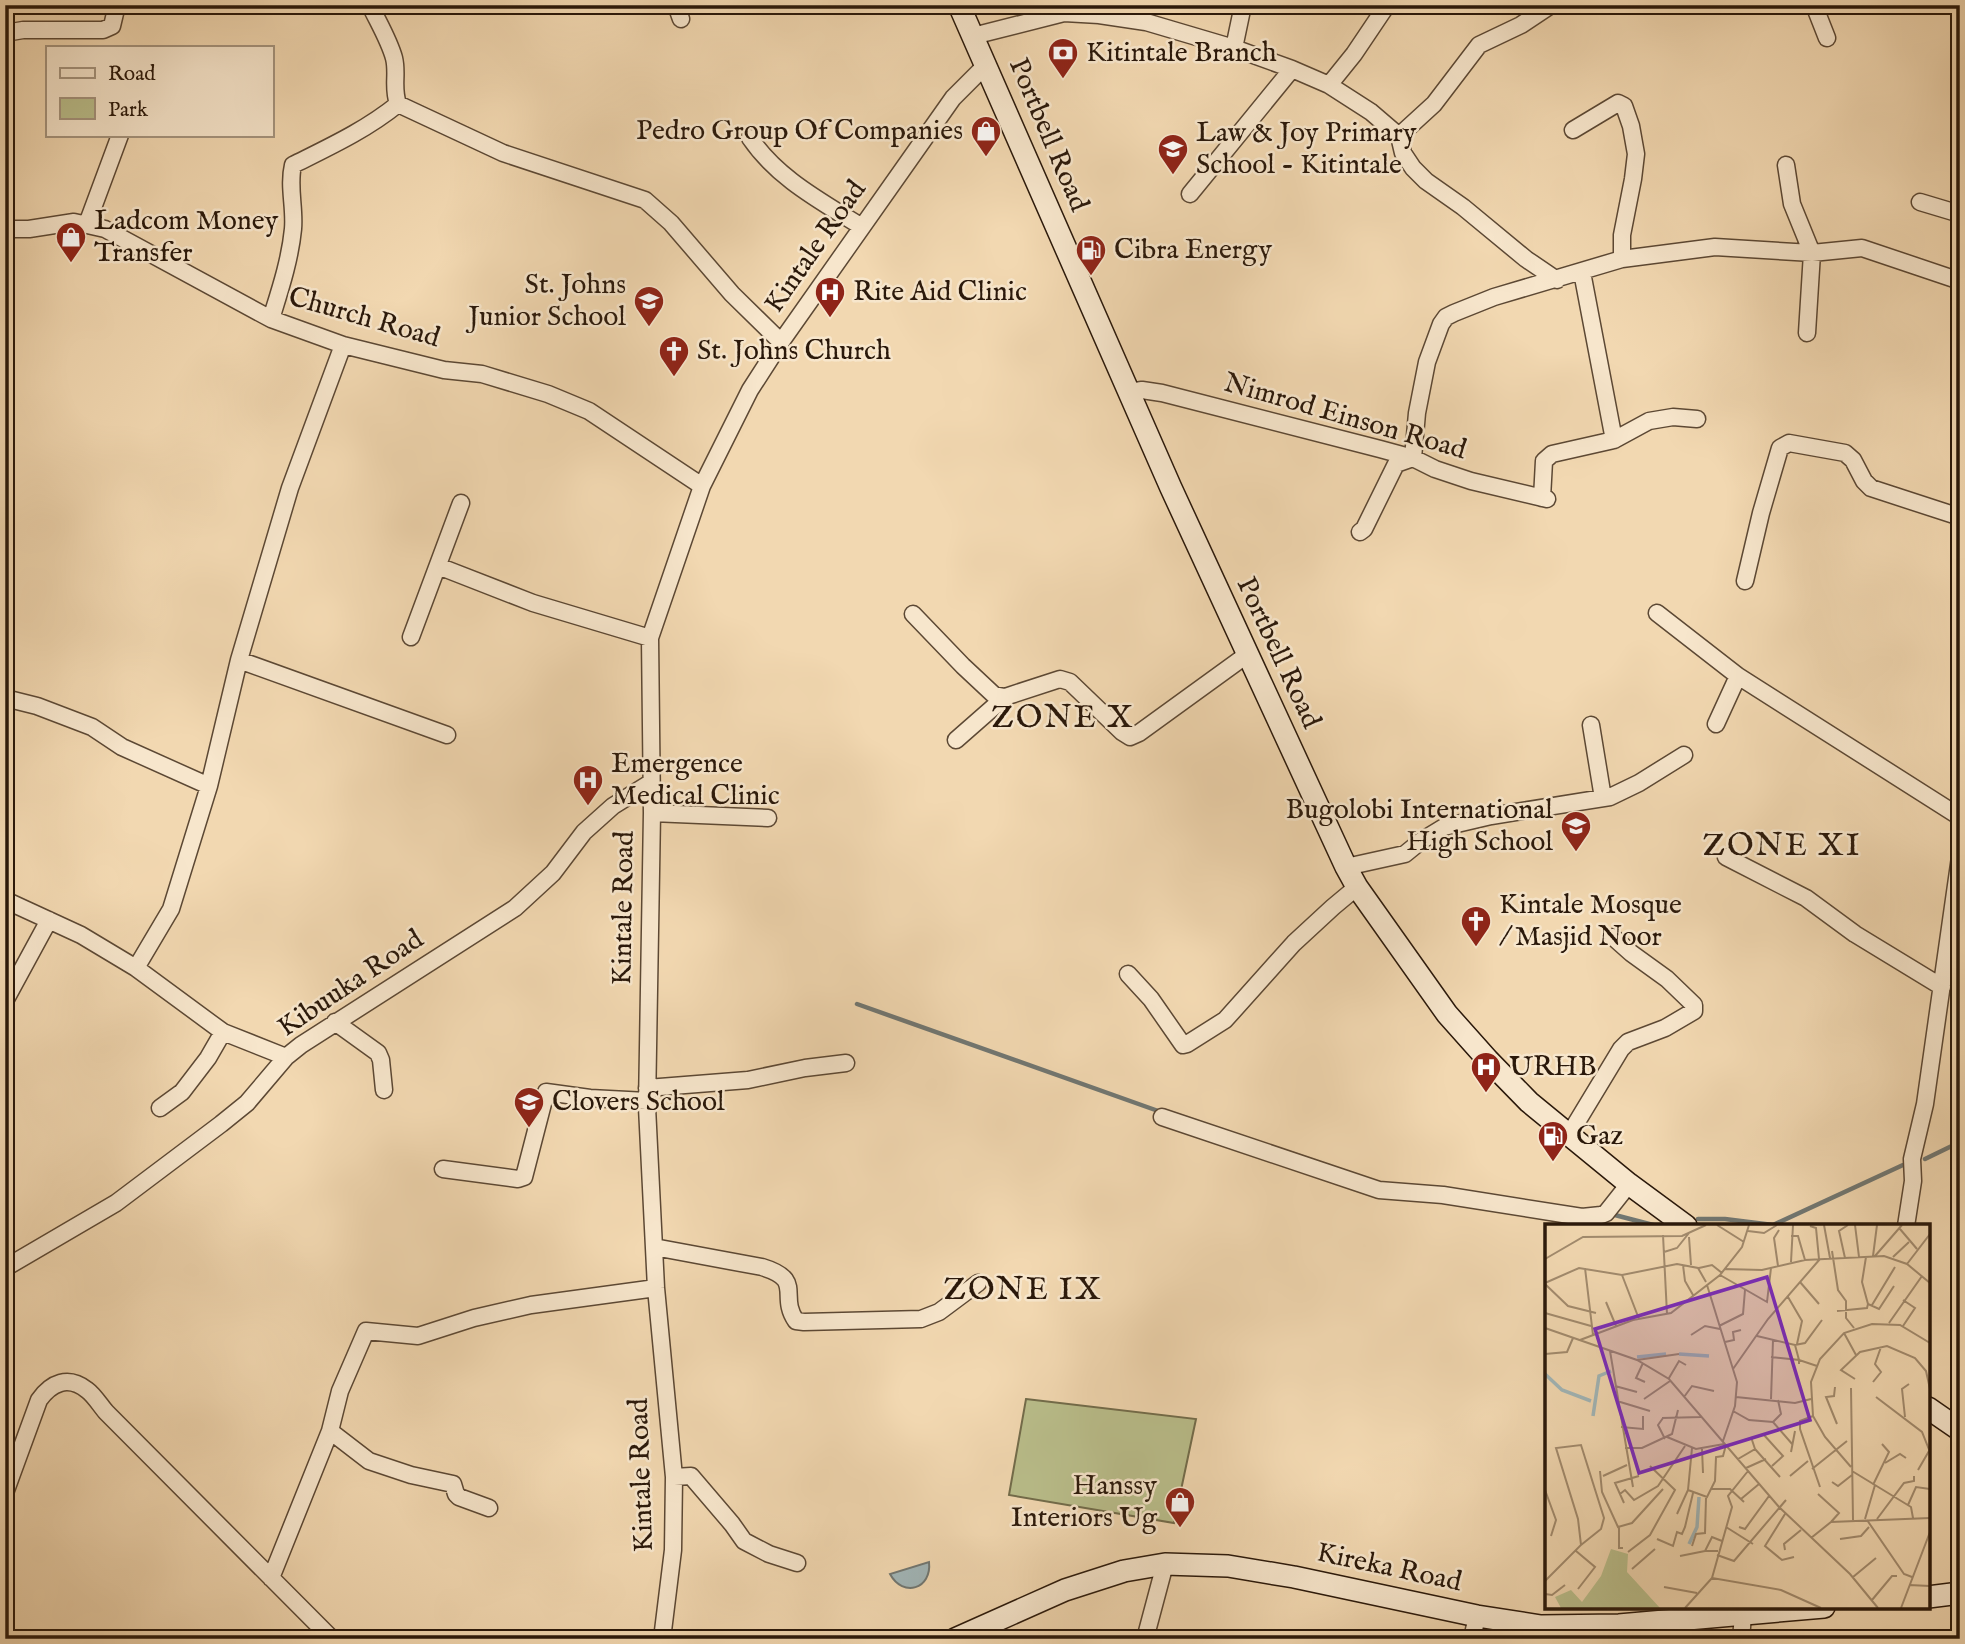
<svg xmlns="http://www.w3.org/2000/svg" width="1965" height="1644" font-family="'IM FELL English',serif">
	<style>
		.green { fill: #babf8c; stroke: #726c4b; stroke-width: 2 }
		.water { fill: #a1b6b8; stroke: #717772; stroke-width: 2 }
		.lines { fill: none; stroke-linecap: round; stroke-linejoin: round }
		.stream { stroke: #717772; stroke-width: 4.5 }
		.minor-casing { stroke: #5c4834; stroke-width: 19 }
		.secondary-casing { stroke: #2a180a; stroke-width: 24 }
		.minor { stroke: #f7e6cc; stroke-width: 16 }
		.secondary { stroke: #f7e6cc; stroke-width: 21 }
		.labels { text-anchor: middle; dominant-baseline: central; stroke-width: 5; stroke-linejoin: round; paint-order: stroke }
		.poi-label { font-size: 28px; fill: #2a180a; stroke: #f7e6cc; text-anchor: start }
		.street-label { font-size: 28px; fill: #2a180a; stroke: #f7e6cc }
		.quarter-label { font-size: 32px; letter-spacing: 2px; fill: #2a180a; stroke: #f7e6cc }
		.inset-river { fill: none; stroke: #a1b6b8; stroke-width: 3.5 }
		.inset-road { fill: none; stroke: #a28b6e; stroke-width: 2 }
		.view { fill: #7b2cbf; fill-opacity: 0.15; stroke: #7b2cbf; stroke-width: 3.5 }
		.inset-edge { fill: none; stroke: #2a180a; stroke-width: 3.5 }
	</style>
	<rect width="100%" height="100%" fill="#f2d8b1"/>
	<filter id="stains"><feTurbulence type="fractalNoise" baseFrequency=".00286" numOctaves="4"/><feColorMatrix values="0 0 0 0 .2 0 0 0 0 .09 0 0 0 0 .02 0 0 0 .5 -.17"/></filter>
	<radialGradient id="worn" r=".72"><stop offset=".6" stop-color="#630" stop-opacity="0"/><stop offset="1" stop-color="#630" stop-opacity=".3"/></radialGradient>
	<path class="green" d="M 1026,1399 L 1196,1419 L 1174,1523 L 1009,1495 Z"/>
	<path class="water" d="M 929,1562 C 932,1589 903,1598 890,1574 Z"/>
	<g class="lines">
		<path class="stream" d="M 857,1004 L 1161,1112
			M 1925,1159 L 1960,1142
			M 1611,1214 L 1657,1226
			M 1698,1219 L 1725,1219 L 1773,1225 L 1903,1165"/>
		<g class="minor-casing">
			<path id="minor" d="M 370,5 C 378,22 389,40 394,58 C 398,74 392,87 398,104 L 503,153 L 645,200 L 671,223 L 732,294 L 781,342
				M 676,5 L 681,19
				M 1814,5 L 1827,38
				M 5,33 L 23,30 L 103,30 L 112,26 L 117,5
				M 973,36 L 1064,13 L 1099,15 L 1146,22 L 1234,48 L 1292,69 L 1329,85 L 1371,112 L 1399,136 L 1403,153 L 1413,168 L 1426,181 L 1463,207 L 1526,259 L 1557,280
				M 1234,48 L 1243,5
				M 1329,85 L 1354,54 L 1387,5
				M 1573,130 L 1618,103 L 1624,106 L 1631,126 L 1636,154 L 1633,179 L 1622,235 L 1622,259
				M 1399,136 L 1434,104 L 1479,45 L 1521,25 L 1551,5
				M 750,138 C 778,179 821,201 862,227
				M 1786,165 L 1792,204 L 1812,253 L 1807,333
				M 1190,194 L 1292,69
				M 1920,202 L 1960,214
				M 87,224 L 120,135
				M 5,229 L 29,229 L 74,222 L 105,229 L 271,319 L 343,345 L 444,370 L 482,374 L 548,394 L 589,411 L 702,486
				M 271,319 C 280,290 290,260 293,229 C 295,208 288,186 293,165 C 329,147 366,130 398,104
				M 1129,392 L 1142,390 L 1162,393 L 1380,449 L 1413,458 L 1435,469 L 1471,481 L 1547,499
				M 1614,440 L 1649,421 L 1673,417 L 1697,419
				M 1542,498 L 1544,461 L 1552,454 L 1614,440 L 1582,272
				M 1360,532 L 1364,529 L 1396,464 L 1413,458 L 1417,413 L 1427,362 L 1441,324 L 1446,317 L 1454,313 L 1494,297 L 1622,259 L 1715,247 L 1812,253 L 1862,248 L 1960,281
				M 438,566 L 533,603 L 650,638
				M 1745,581 L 1761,513 L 1780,448 L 1789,443 L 1845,453 L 1853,460 L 1864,481 L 1871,488 L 1960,517
				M 1657,613 L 1738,676 L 1960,817
				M 913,614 L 963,666 L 994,695 L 1005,697 L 1011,695 L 1060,679 L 1070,682 L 1122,732 L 1130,737 L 1139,733 L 1248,654
				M 411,637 L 461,503
				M 239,660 L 447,735
				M 5,698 L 37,706 L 92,727 L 122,747 L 209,786
				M 1716,724 L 1738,676
				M 1591,725 L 1603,798
				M 956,740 L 1005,697
				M 652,813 L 768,818
				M 1726,857 L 1806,898 L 1855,934 L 1942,987
				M 1346,867 L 1405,854 L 1421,841 L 1444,827 L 1491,816 L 1610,797 L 1639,783 L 1684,755
				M 5,900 L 81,935 L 136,968 L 223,1032 L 286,1057
				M 136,968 L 171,909 L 209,786 L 239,660 L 290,488 L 343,345
				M 1128,974 L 1151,999 L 1183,1045 L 1187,1044 L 1225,1020 L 1294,943 L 1333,907 L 1357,887
				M 5,1001 L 49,920
				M 335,1022 L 378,1053 L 381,1060 L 384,1090
				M 647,1088 L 748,1080 L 805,1068 L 846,1063
				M 160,1108 L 182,1092 L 208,1058 L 223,1032
				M 1162,1117 L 1379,1190 L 1443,1195 L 1582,1217 L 1601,1215 L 1606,1213 L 1629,1184
				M 1569,1135 L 1621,1049 L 1628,1042 L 1665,1028 L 1694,1011 L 1694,1005 L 1667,979 L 1631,953 L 1613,937
				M 443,1169 L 518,1179 L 524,1177 L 546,1092 L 590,1098 L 647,1101
				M 1906,1226 L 1913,1181 L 1912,1159 L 1925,1104 L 1960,857
				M 654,1247 L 762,1267 C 805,1280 778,1295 796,1321 L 804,1322 L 921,1319 L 939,1312 L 978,1283
				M 5,1268 L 116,1203 L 221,1124 L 247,1103 L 286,1057 L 301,1045 L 515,908 L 553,873 L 584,832 L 613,806 L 650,783
				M 330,1431 L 369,1461 L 411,1475 L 453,1484 L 456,1494 L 459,1497 L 489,1508
				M 674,1477 L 691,1476 L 732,1524 L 744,1541 L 769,1554 L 797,1563
				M 5,1493 L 39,1400 C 51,1383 68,1375 87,1390 C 94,1395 100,1405 106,1412 L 332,1639
				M 271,1578 L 330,1431 L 340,1391 L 366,1331 L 418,1336 L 474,1318 L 531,1305 L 656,1288
				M 662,1639 L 673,1550 L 674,1477 L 656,1288 L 647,1107 L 652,813 L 650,638 L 702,486 L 750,390 L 781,342 L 953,98 L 987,64
				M 1145,1639 L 1165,1564
				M 1472,1639 L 1477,1616
				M 1741,1639 L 1743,1615"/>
		</g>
		<g class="secondary-casing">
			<path id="secondary" d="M 959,5 L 1171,488 L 1346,867 L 1357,887 L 1447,1014 L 1488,1060 L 1529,1102 L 1629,1184 L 1686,1226
				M 1928,1408 L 1960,1430
				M 1928,1597 L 1960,1593
				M 955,1639 L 1065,1590 L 1124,1571 L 1165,1564 L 1228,1566 L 1294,1577 L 1477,1616 L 1541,1626 L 1619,1625 L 1824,1607"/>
		</g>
		<use href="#minor" class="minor"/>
		<use href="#secondary" class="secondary"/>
	</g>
	<defs>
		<g id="bank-pin" transform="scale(1.575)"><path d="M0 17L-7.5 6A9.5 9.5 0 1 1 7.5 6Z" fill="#8f2418" stroke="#f7e6cc"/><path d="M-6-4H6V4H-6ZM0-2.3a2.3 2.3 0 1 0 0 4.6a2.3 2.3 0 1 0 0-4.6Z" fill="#fff"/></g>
		<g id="shop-pin" transform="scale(1.575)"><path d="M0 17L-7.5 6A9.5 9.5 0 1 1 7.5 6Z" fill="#8f2418" stroke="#f7e6cc"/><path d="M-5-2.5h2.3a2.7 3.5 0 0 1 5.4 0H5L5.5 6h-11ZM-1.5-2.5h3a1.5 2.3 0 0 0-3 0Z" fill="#fff"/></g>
		<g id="school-pin" transform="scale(1.575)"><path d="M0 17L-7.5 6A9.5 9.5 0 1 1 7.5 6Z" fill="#8f2418" stroke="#f7e6cc"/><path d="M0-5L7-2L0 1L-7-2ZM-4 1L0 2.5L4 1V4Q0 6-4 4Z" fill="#fff"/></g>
		<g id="fuel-pin" transform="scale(1.575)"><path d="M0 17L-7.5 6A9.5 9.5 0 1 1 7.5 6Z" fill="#8f2418" stroke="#f7e6cc"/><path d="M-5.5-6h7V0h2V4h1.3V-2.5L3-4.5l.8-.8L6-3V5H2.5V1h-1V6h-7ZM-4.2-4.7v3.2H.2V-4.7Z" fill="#fff"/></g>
		<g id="hospital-pin" transform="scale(1.575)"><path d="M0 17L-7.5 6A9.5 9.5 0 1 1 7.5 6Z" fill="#8f2418" stroke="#f7e6cc"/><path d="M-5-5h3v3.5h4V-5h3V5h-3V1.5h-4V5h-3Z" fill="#fff"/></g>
		<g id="church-pin" transform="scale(1.575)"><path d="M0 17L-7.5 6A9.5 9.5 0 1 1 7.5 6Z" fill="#8f2418" stroke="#f7e6cc"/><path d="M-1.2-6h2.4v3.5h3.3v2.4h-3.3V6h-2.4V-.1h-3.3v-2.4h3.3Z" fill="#fff"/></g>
	</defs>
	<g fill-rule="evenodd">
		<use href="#bank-pin" x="1063" y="53"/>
		<use href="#shop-pin" x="986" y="131"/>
		<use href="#school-pin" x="1173" y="149"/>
		<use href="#shop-pin" x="71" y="237"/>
		<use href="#fuel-pin" x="1091" y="250"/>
		<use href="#hospital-pin" x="830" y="292"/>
		<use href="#school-pin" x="649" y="301"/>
		<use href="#church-pin" x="674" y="351"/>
		<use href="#hospital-pin" x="588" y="780"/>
		<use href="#school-pin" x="1576" y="826"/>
		<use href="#church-pin" x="1476" y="921"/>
		<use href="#hospital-pin" x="1486" y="1067"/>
		<use href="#school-pin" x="529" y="1102"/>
		<use href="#fuel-pin" x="1553" y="1136"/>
		<use href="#shop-pin" x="1180" y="1502"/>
	</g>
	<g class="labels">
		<g class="poi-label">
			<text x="1086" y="53">Kitintale Branch</text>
			<text x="963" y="131" text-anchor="end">Pedro Group Of Companies</text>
			<text x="1196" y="133">Law &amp; Joy Primary<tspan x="1196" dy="32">School - Kitintale</tspan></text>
			<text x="94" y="221">Ladcom Money<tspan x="94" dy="32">Transfer</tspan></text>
			<text x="1114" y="250">Cibra Energy</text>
			<text x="626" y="285" text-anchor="end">St. Johns<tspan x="626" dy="32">Junior School</tspan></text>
			<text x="853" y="292">Rite Aid Clinic</text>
			<text x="697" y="351">St. Johns Church</text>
			<text x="611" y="764">Emergence<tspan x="611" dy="32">Medical Clinic</tspan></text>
			<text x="1553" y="810" text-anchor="end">Bugolobi International<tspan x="1553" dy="32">High School</tspan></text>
			<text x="1499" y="905">Kintale Mosque<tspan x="1499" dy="32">/ Masjid Noor</tspan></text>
			<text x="1509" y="1067">URHB</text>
			<text x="552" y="1102">Clovers School</text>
			<text x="1576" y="1136">Gaz</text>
			<text x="1157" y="1486" text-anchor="end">Hanssy<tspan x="1157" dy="32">Interiors Ug</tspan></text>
		</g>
		<g class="street-label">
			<text transform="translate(1048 135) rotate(67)">Portbell Road</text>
			<text transform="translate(816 247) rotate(-55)">Kintale Road</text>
			<text transform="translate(364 318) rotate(16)">Church Road</text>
			<text transform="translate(1345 417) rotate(16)">Nimrod Einson Road</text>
			<text transform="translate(1278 653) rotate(65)">Portbell Road</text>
			<text transform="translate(624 908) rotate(-89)">Kintale Road</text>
			<text transform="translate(351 984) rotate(-34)">Kibuuka Road</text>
			<text transform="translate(642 1475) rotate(-92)">Kintale Road</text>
			<text transform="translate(1389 1568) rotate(12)">Kireka Road</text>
		</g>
		<g class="quarter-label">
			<text x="1063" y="718">ZONE X</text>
			<text x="1782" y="846">ZONE XI</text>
			<text x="1023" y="1290">ZONE IX</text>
		</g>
	</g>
	<g transform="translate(1545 1224)">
		<rect width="385" height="385" fill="#f2d8b1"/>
		<path d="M 66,325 L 83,330 L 82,348 L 115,384 L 16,384 L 10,373 L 26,366 L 37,378 L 56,352 Z" fill="#babf8c"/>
		<path class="inset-river" d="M 134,130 L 164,132M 92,133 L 121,130M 0,150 L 17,166 L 46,177M 48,192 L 54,152 L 66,147M 144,320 L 152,303 L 154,273"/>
		<path class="inset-road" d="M 172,1 L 199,18M 279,1 L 285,34M 310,1 L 314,33M 265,2 L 271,4 L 274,35M 355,5 L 372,25M 203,7 L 219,9 L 232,1M 118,11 L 122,90M 246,12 L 253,12 L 260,36M 144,13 L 146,41M 287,27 L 293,66 L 301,77 L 301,94 L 309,104M 119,28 L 132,24 L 144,9M 328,32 L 332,1M 330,32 L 357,1M 321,33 L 317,58 L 323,80 L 334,85 L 349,62M 348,33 L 364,18M 300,34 L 294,7 L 303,1M 0,35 L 38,13 L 137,12 L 161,1M 246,38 L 248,1M 362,40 L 385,10M 138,41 L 140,57 L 148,71M 233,42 L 229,14 L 234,6M 40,44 L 48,111M 154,44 L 167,41 L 177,49M 179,45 L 217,46 L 260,36 L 339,32 L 362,40 L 385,59M 77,51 L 94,95M 175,51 L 222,78 L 226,44M 255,58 L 274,80M 0,59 L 34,44 L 77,51 L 132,40 L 153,44 L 161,58M 0,60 L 23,82 L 51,89M 162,61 L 192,158 L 190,182 L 178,217M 243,73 L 257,97 L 252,120M 358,76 L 370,84 L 358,102M 61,78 L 71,102M 327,81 L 350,43M 292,87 L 322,84 L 323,80M 0,89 L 46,102M 344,99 L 377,52M 174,102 L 198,90 L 200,66M 0,104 L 92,136 L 124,155 L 234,283 L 305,350 L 333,384M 299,109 L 311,131M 146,111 L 160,102 L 175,105M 212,112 L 250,121 L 260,119 L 277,96M 35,116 L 88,96 L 126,89 L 175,51 L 197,23 L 204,1M 180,118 L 189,116 L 188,108 L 196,106M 250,121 L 254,136 L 272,142M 65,127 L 88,263M 0,130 L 22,128 L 28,114M 226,133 L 254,136 L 254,140M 92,136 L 134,130M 98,139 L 91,154 L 100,158M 188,145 L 223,95 L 275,35M 124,154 L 134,137 L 141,141M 310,155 L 296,146 L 315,128 L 342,122 L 370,134 L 381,147 L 385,165M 328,158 L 336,148 L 330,140 L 336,123M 70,162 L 92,168M 290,163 L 289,172 L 281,173 L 292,200M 306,164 L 308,296M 139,173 L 147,162 L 169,167M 191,173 L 250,179 L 266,175M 331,173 L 377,208 L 385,228M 99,175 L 125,157M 226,175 L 228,116M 72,177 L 105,187M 188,187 L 204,196 L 228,198 L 248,221M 268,192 L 255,197 L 255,205 L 275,263M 360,193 L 357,165 L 364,160M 117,194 L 156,193M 118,194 L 113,201 L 120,215M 228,198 L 236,190 L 233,176M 76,203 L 98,205 L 98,192M 219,211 L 238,232 L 227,242M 122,213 L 151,225 L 179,220M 80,224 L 97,224 L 127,210 L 133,186M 157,225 L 158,249M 210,225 L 235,253M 246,228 L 250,207M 193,235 L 210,225 L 206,213M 340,239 L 355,230 L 361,234M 306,243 L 280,213 L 268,192 L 266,158 L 275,135 L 299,109 L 327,100 L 355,101 L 385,119M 201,244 L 221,235M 267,245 L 302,217M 373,246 L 384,227M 55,247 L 57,268 L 73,303 L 87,299 L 118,265M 203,247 L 183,272 L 187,283 L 167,354 L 236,366 L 276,384M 307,247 L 366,283 L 368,294M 58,252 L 82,241M 245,252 L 263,237M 287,258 L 293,262 L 307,251M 328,261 L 344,228 L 337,220M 166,265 L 185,265 L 199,278M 0,266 L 11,296 L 6,312M 143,266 L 162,273 L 170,257 L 171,233 L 178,232 L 181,221M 75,270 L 80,266 L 89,276 L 113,262 L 140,222M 273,270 L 294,289 L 286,298M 196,275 L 214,260M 79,279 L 70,259 L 94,252M 363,281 L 371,263 L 385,265M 132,290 L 143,266 L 147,224M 240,290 L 220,322 L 237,336 L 249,333M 320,295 L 330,261M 332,295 L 359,259 L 369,257 L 369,252M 322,296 L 359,350 L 367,353M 74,303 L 74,324 L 78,324M 181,303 L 208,320M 194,303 L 200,305 L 224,272M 266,314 L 286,298 L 385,294M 112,315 L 128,322 L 132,308 L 137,310 L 140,303 L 148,269M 295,315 L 316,312 L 324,303M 147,322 L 151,310 L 160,309 L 161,274M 240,326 L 239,320 L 256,306M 31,327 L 50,343 L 33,365M 173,327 L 160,327 L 167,313 L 177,317M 83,328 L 105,311 L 130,266 L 105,242M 172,331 L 189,337 L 241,276M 135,332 L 160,327M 87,345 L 110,325M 308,353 L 331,334M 0,357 L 36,321 L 33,295 L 11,224 L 36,221 L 59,294 L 56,305 L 36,321M 364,361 L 385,362M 119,363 L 152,369M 0,370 L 7,371 L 20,361M 327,376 L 347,352 L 352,352M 140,384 L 167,354M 356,384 L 385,308"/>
		<path class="view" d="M 222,53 L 265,196 L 94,249 L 50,105 Z"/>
		<rect width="385" height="385" class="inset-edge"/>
	</g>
	<rect width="1965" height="1644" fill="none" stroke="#f2d8b1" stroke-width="28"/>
	<rect x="7" y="7" width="1951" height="1630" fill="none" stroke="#2a180a" stroke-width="3.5"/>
	<rect x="14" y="14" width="1937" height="1616" fill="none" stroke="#2a180a" stroke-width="2"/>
	<rect x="46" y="46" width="228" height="91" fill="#f7e6cc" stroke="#a5947e" stroke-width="2"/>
	<rect x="60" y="68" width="35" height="10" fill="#f7e6cc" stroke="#a5947e" stroke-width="2"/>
	<text x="108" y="80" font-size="21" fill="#2a180a">Road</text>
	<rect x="60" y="98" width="35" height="21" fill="#babf8c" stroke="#a5947e" stroke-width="2"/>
	<text x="108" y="116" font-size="21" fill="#2a180a">Park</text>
	<rect width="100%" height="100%" filter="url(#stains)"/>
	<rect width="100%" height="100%" fill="url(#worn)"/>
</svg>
